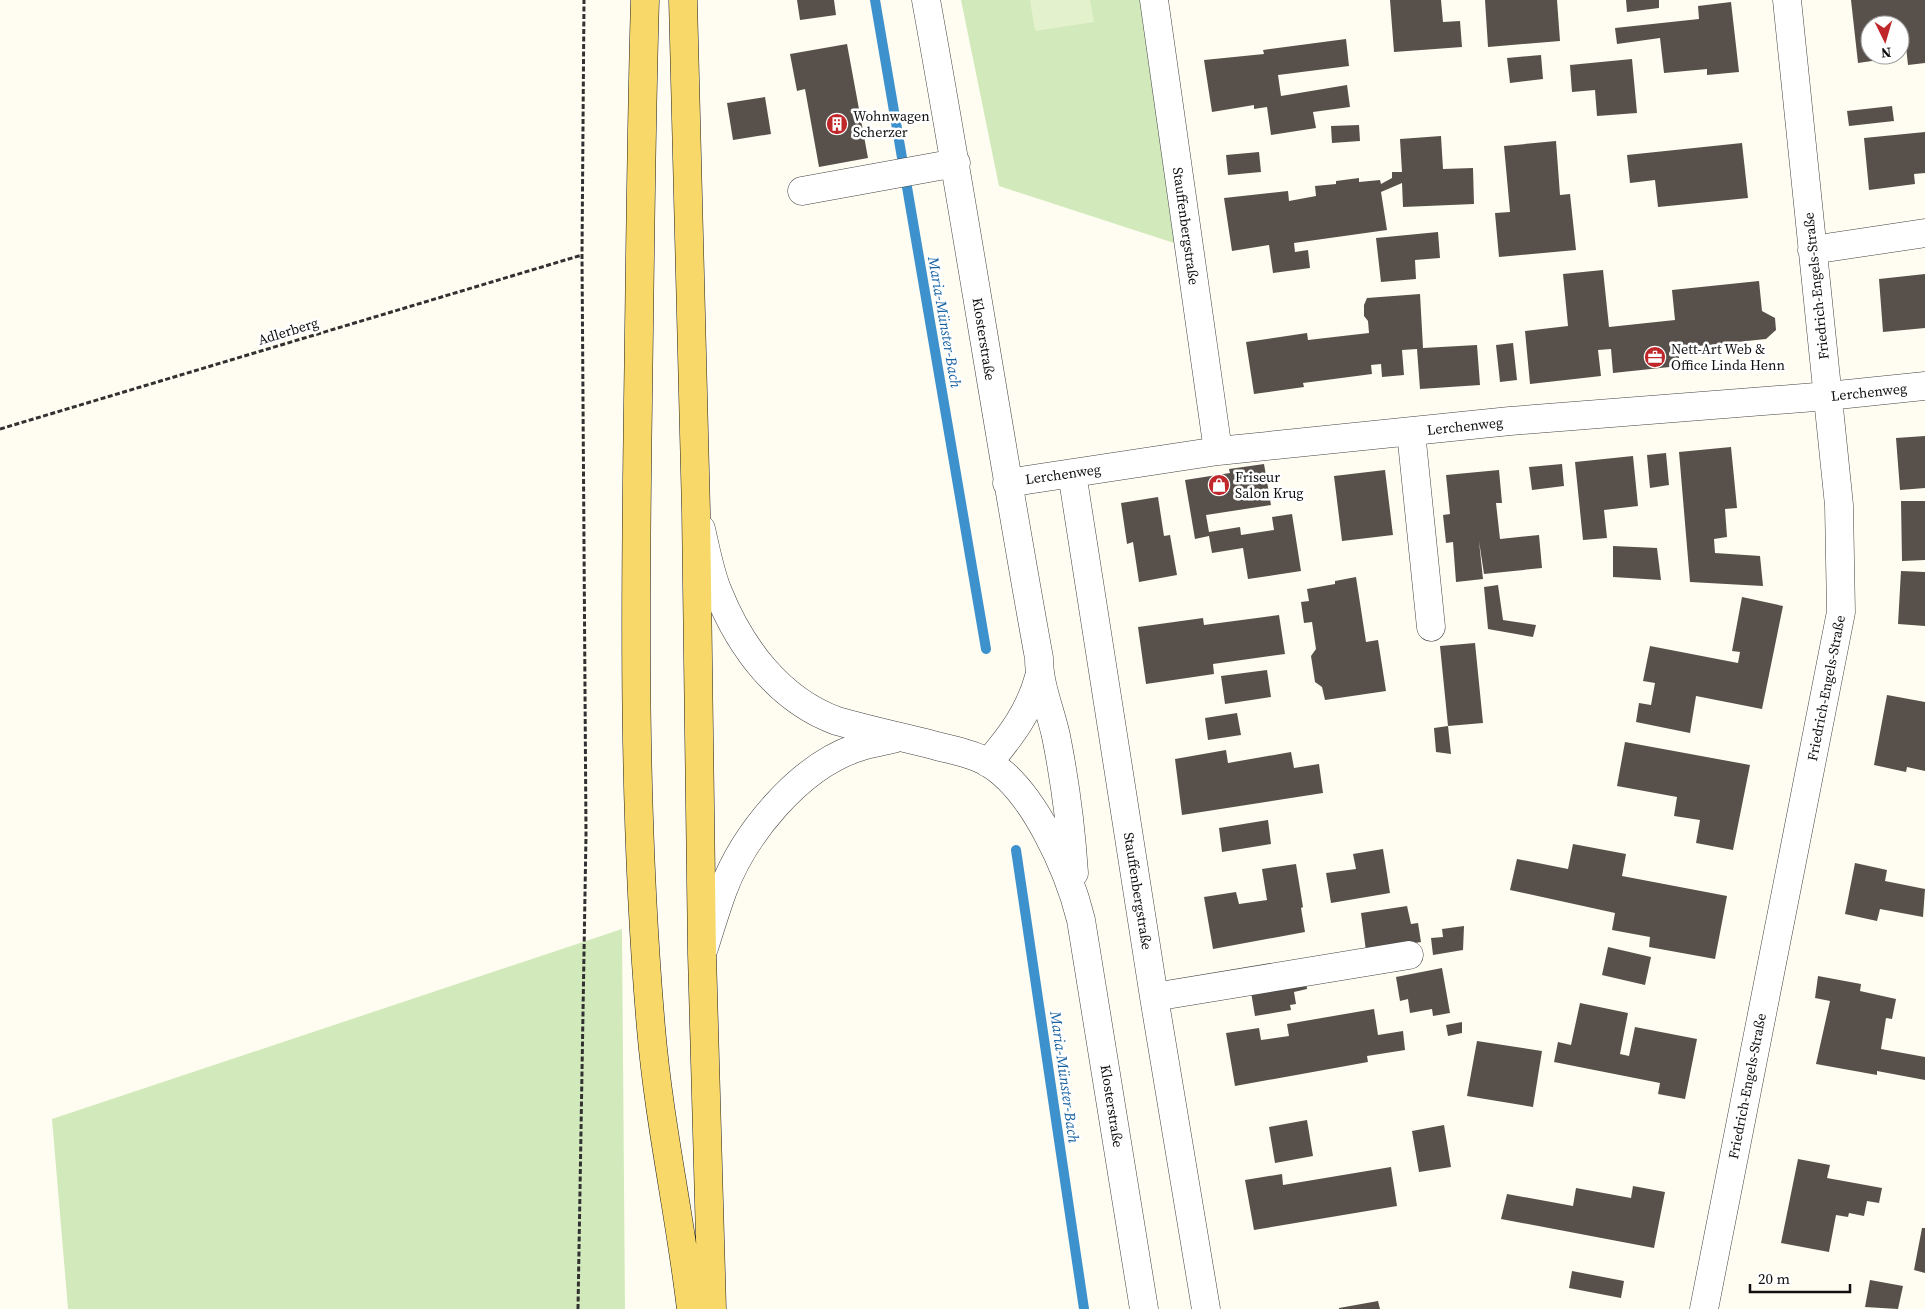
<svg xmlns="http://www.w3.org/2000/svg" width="1925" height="1309" font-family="'Source Serif 4',serif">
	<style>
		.green { fill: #d2eabb }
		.pitch { fill: #e3f1cc }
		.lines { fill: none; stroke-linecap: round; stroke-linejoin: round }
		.stream { stroke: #3d91cd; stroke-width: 10 }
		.building { fill: #58514b }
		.minor-casing { stroke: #424242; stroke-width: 29 }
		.major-casing { stroke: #202020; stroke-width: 29 }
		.path { stroke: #313131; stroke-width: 3; stroke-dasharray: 5 2.5; stroke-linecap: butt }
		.minor { stroke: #fff; stroke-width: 28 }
		.major { stroke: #f8d869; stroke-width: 28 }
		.labels { text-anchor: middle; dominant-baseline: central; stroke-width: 5; stroke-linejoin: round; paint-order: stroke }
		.poi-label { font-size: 14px; fill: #0f0f0f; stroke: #fff; text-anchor: start }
		.street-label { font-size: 14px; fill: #0f0f0f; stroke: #fff }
		.water-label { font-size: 15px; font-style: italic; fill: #1862a2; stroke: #fff }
	</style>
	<rect width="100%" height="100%" fill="#fffdf1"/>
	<path class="green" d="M 961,0 L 1141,0 L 1177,244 L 999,186 Z
		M 622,929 L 625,1309 L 68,1309 L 52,1119 Z"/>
	<path class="pitch" d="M 1030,0 L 1090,0 L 1094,22 L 1035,31 Z"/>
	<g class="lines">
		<path class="stream" d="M 875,0 L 986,649
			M 1016,850 L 1084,1309"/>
	</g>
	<path class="building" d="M 797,0 L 834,0 L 836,15 L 800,20 Z
		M 1390,0 L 1441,0 L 1443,22 L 1460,21 L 1462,47 L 1394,52 Z
		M 1485,0 L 1557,0 L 1560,41 L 1488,47 Z
		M 1626,0 L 1659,0 L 1659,8 L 1627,12 Z
		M 1851,0 L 1925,0 L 1925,63 L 1908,65 L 1906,47 L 1900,48 L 1900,25 L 1870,25 L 1870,55 L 1886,55 L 1886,59 L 1858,63 Z
		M 1731,2 L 1739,72 L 1707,75 L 1707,69 L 1664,73 L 1660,38 L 1617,44 L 1615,28 L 1699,19 L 1698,6 Z
		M 1346,39 L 1349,66 L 1278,75 L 1281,96 L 1347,85 L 1350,107 L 1313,112 L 1316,128 L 1271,135 L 1267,107 L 1254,109 L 1254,105 L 1212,112 L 1204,60 L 1264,54 L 1263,50 Z
		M 847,44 L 868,158 L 819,167 L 805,89 L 797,91 L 790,54 Z
		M 1541,55 L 1543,79 L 1510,83 L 1507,58 Z
		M 1632,59 L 1637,113 L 1597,116 L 1595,90 L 1572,92 L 1570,65 Z
		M 765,97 L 771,134 L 733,140 L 727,103 Z
		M 1892,106 L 1894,121 L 1849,126 L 1847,111 Z
		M 1359,125 L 1360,141 L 1332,143 L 1331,126 Z
		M 1925,132 L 1925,173 L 1914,174 L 1915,184 L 1869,190 L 1864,138 Z
		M 1441,136 L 1443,169 L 1473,168 L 1474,204 L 1403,207 L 1402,183 L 1381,192 L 1387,230 L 1294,243 L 1295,252 L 1308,250 L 1310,268 L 1273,273 L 1269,245 L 1232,251 L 1224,198 L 1288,191 L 1289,201 L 1316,196 L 1315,186 L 1336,184 L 1336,181 L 1359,178 L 1359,182 L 1380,180 L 1381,184 L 1392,178 L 1392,172 L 1402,172 L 1400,139 Z
		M 1556,141 L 1560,195 L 1570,194 L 1576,250 L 1499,257 L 1495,213 L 1510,212 L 1504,146 Z
		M 1742,143 L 1748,198 L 1658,207 L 1655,180 L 1630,183 L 1627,155 Z
		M 1259,152 L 1261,172 L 1228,175 L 1226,155 Z
		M 1438,232 L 1440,258 L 1415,260 L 1416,279 L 1381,282 L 1376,238 Z
		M 1603,270 L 1609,327 L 1675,320 L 1672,290 L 1759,281 L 1762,311 L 1775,318 L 1776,330 L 1766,339 L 1679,348 L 1679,366 L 1613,373 L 1611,349 L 1598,350 L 1601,376 L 1530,384 L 1525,331 L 1568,326 L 1563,274 Z
		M 1925,274 L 1925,328 L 1883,332 L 1879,279 Z
		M 1420,294 L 1423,348 L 1477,345 L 1480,385 L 1420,389 L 1417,349 L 1402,350 L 1404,375 L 1382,377 L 1381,364 L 1371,365 L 1372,374 L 1303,383 L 1304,387 L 1254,394 L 1246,342 L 1307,333 L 1308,340 L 1369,333 L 1368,321 L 1364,316 L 1364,305 L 1367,298 Z
		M 1513,343 L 1517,380 L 1500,382 L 1496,345 Z
		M 1925,436 L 1925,488 L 1900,490 L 1896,438 Z
		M 1731,447 L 1737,508 L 1725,509 L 1727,537 L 1714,539 L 1715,553 L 1760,556 L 1763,586 L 1690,582 L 1679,452 Z
		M 1666,453 L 1669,485 L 1650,488 L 1647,455 Z
		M 1633,456 L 1638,506 L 1604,510 L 1607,538 L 1583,540 L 1575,462 Z
		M 1264,464 L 1271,505 L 1206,515 L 1209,532 L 1240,527 L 1241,535 L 1274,530 L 1272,517 L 1292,514 L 1301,571 L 1248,579 L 1243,548 L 1212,553 L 1209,536 L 1195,539 L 1185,480 L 1230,473 L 1229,469 Z
		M 1562,464 L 1564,486 L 1532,490 L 1529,467 Z
		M 1385,470 L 1393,535 L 1342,541 L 1334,476 Z
		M 1499,470 L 1502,503 L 1496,503 L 1500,539 L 1539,535 L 1542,568 L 1484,574 L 1479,541 L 1483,579 L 1456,582 L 1453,542 L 1446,543 L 1443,515 L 1450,514 L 1446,475 Z
		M 1158,497 L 1164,536 L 1170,535 L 1177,575 L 1139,582 L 1133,542 L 1127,544 L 1121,503 Z
		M 1901,501 L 1925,501 L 1925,560 L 1902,561 Z
		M 1613,546 L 1657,548 L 1661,580 L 1613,577 Z
		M 1901,571 L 1925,572 L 1925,626 L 1898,624 Z
		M 1356,577 L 1366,642 L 1378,640 L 1386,691 L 1325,700 L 1322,687 L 1315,682 L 1311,656 L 1316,649 L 1312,622 L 1304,623 L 1301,602 L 1309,601 L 1307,589 L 1335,584 L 1335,581 Z
		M 1498,585 L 1503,620 L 1536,625 L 1533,637 L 1488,629 L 1484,587 Z
		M 1742,597 L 1783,606 L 1762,709 L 1696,696 L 1690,733 L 1636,722 L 1639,703 L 1651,705 L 1655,683 L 1643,681 L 1650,646 L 1738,663 L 1740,652 L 1732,651 Z
		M 1279,615 L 1285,654 L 1213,664 L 1214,674 L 1146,684 L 1138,627 L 1203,618 L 1204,625 Z
		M 1475,643 L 1483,723 L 1448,726 L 1451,754 L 1436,752 L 1434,728 L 1448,726 L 1440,646 Z
		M 1267,670 L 1271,697 L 1225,704 L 1221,676 Z
		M 1887,695 L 1925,702 L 1925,771 L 1907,767 L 1906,772 L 1874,765 Z
		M 1237,713 L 1241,735 L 1208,740 L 1205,718 Z
		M 1625,742 L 1750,765 L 1733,850 L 1696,843 L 1700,820 L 1674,816 L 1677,797 L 1617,786 Z
		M 1226,750 L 1228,763 L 1291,752 L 1294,768 L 1319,764 L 1323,793 L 1182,815 L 1175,759 Z
		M 1268,820 L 1271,844 L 1222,852 L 1219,828 Z
		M 1573,844 L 1626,854 L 1622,876 L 1727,896 L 1715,959 L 1649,947 L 1650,937 L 1612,930 L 1615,913 L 1510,890 L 1517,859 L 1568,869 Z
		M 1383,849 L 1390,893 L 1331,903 L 1326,873 L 1356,869 L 1353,854 Z
		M 1855,863 L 1887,870 L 1885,881 L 1925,889 L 1923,917 L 1880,909 L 1877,921 L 1845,914 Z
		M 1296,864 L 1303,907 L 1301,908 L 1305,932 L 1213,949 L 1204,897 L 1236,892 L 1239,904 L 1267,900 L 1262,869 Z
		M 1407,906 L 1411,924 L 1418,923 L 1421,942 L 1366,951 L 1361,913 Z
		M 1464,926 L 1463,950 L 1433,955 L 1431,938 L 1443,937 L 1442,929 Z
		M 1608,947 L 1651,957 L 1645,985 L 1602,975 Z
		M 1442,968 L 1450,1013 L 1433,1016 L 1432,1009 L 1410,1013 L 1408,999 L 1400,1001 L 1396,977 Z
		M 1305,976 L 1307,989 L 1294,992 L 1296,1004 L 1290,1005 L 1291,1010 L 1255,1016 L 1250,986 Z
		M 1818,976 L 1861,984 L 1860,991 L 1896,999 L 1892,1019 L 1886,1018 L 1881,1049 L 1925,1057 L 1925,1080 L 1877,1071 L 1877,1075 L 1816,1064 L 1830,1001 L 1815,998 Z
		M 1580,1003 L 1628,1013 L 1620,1054 L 1629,1056 L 1635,1027 L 1697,1039 L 1685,1099 L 1658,1094 L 1660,1083 L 1554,1062 L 1558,1042 L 1571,1045 Z
		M 1374,1009 L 1378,1035 L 1403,1031 L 1405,1050 L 1367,1056 L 1368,1062 L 1235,1086 L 1226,1033 L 1259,1028 L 1261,1040 L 1289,1036 L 1287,1024 Z
		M 1462,1022 L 1462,1033 L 1448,1036 L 1446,1025 Z
		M 1477,1041 L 1542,1051 L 1533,1107 L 1467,1096 Z
		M 1307,1120 L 1313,1156 L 1275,1163 L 1269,1127 Z
		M 1444,1125 L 1451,1167 L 1419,1172 L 1412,1131 Z
		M 1798,1159 L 1830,1165 L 1827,1178 L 1882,1188 L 1879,1203 L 1867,1201 L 1864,1216 L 1849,1213 L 1848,1217 L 1836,1215 L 1829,1252 L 1781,1243 Z
		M 1391,1167 L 1397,1206 L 1254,1230 L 1245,1180 L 1282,1174 L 1283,1185 Z
		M 1633,1186 L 1665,1192 L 1654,1248 L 1501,1219 L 1507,1194 L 1573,1206 L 1576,1188 L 1631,1198 Z
		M 1922,1228 L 1925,1228 L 1925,1273 L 1914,1270 Z
		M 1572,1271 L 1624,1281 L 1621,1298 L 1569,1288 Z
		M 1870,1280 L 1903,1286 L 1898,1309 L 1865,1307 Z
		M 1378,1301 L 1380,1309 L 1339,1309 L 1339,1308 Z"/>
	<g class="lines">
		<g class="minor-casing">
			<path id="minor" d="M 926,0 C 966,219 999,439 1039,658 C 1039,685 1050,709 1056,736 C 1065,781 1071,827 1074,873
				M 1154,0 L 1218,451
				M 802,191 L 956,163
				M 1812,250 L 1925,233
				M 1411,432 L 1431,627
				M 1072,473 L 1154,997 L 1206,1309
				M 1007,483 L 1218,451 L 1510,421 L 1828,396 L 1925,386
				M 701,529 C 706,550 710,573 718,592 C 740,647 779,700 837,721 C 869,730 901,737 933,745 C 951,750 971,753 987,762 C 1033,788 1069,871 1081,920 L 1144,1309
				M 988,763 C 1011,736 1030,711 1039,677
				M 704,948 C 710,929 716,909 723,890 C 744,834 798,768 856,748 C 868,743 881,742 893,739
				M 1154,997 L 1409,955
				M 1704,1309 L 1841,612 L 1839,505 L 1787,0"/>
		</g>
		<g class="major-casing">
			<path id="major" d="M 645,0 C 641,134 640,268 638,402 C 635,611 633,820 651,1028 C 659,1123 680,1215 691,1309
				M 683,0 L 696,511 L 702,954 L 712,1309"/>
		</g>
		<path class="path" d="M 0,429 L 582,255
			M 578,1309 L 586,835 L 582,255 L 584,0"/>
		<use href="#minor" class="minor"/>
		<use href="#major" class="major"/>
	</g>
	<defs>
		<g id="building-disc" transform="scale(1.125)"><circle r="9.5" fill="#c0272b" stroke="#fff"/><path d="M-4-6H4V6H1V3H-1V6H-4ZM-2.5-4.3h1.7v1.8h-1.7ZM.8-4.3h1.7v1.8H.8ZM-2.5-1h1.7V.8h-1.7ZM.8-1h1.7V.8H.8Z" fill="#fff"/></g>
		<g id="office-disc" transform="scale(1.125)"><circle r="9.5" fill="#c0272b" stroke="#fff"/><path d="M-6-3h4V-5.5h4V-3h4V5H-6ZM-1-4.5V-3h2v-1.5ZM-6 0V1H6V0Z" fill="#fff"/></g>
		<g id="shop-disc" transform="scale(1.125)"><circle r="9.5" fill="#c0272b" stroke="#fff"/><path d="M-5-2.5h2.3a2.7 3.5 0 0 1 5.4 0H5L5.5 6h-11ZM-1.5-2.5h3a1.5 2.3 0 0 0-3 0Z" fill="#fff"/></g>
	</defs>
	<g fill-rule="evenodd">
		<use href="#building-disc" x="837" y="124"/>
		<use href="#office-disc" x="1655" y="357"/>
		<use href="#shop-disc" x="1219" y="485"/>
	</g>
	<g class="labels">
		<g class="poi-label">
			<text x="853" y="116">Wohnwagen<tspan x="853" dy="16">Scherzer</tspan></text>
			<text x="1671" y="349">Nett-Art Web &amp;<tspan x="1671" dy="16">Office Linda Henn</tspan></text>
			<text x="1235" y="477">Friseur<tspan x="1235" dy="16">Salon Krug</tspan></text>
		</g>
		<g class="street-label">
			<text transform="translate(1186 226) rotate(82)">Stauffenbergstraße</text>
			<text transform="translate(1816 286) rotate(-96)">Friedrich-Engels-Straße</text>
			<text transform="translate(288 331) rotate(-17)">Adlerberg</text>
			<text transform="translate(984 339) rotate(81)">Klosterstraße</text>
			<text transform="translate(1869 392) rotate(-6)">Lerchenweg</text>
			<text transform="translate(1465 426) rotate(-6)">Lerchenweg</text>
			<text transform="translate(1063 474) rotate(-8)">Lerchenweg</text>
			<text transform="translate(1826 688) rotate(-79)">Friedrich-Engels-Straße</text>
			<text transform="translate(1138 891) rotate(81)">Stauffenbergstraße</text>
			<text transform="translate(1747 1086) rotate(-79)">Friedrich-Engels-Straße</text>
			<text transform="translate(1112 1106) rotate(81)">Klosterstraße</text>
		</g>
		<g class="water-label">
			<text transform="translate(945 322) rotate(80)">Maria-Münster-Bach</text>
			<text transform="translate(1065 1077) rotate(82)">Maria-Münster-Bach</text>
		</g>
	</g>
	<g transform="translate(1885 40) rotate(175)"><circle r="24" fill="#ffffff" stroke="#9f9f9f"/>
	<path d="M0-4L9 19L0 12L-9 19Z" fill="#c0272b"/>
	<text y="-8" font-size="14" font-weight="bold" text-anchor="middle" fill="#0f0f0f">N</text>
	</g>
	<path d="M1750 1284v8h100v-8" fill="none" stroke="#0f0f0f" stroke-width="2.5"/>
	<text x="1758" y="1284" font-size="15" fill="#0f0f0f" stroke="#ffffff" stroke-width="4" paint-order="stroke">20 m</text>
</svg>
